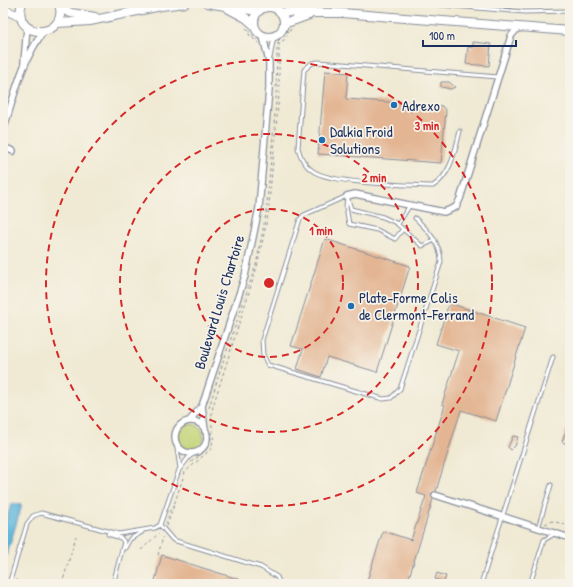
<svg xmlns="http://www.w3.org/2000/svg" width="573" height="587" font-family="'Patrick Hand',sans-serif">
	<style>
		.green { fill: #c2d375; stroke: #6e816a }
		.water { fill: #5eb8dc; stroke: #3c749d }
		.building { fill: #e3b593 }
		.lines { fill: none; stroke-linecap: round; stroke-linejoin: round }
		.service-casing { stroke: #868c99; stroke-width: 5 }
		.minor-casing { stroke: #868c99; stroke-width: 8 }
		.secondary-casing { stroke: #868c99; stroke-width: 10 }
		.path { stroke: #868c99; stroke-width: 1; stroke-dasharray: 3 3; stroke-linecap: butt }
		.service { stroke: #fff; stroke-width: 3 }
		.minor { stroke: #fff; stroke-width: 5.5 }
		.secondary { stroke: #fff; stroke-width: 8 }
		.ring { fill: none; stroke: #d62828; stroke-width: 2; stroke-dasharray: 7 5 }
		.poi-dot { fill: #1f6fb2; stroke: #f7f3e8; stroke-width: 1.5 }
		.labels { text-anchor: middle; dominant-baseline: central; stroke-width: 3.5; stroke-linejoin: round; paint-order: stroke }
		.poi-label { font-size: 15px; fill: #1b2f5e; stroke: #f7f3e8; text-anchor: start }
		.street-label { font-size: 15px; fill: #1b2f5e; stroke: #f7f3e8 }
		.centre { fill: #d62828; stroke: #f7f3e8; stroke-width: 2 }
		.ring-label { font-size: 12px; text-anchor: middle; font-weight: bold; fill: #d62828; stroke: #f7f3e8; stroke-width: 3.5; stroke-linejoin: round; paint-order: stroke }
	</style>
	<rect width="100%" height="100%" fill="#f7f3e8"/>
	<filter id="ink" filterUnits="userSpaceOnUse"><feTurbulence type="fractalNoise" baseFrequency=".025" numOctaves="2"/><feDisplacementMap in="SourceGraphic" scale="8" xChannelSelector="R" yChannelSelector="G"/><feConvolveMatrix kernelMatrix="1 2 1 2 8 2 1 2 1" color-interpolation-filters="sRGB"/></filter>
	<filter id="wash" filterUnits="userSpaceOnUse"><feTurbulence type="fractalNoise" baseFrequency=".012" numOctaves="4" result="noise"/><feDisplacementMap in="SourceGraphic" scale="16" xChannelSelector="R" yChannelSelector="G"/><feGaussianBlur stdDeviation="0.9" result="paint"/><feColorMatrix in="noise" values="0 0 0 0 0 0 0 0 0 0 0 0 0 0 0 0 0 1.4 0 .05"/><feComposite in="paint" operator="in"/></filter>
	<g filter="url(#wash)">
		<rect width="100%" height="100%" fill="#f0ead4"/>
		<path class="green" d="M178 437a13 13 0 1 1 26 0a13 13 0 1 1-26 0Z"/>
		<path class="water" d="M 13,503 L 21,505 L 21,508 L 3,567 L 3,529 L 11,505 Z"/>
		<g id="blocks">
			<path class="building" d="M 492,3 L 512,3 L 512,8 L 492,6 Z
				M 473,42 L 491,44 L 489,66 L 466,64 L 468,47 L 473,48 Z
				M 325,71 L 348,73 L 346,99 L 442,106 L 446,111 L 441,163 L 318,154 Z
				M 441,82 L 449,82 L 455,87 L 451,89 L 441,87 Z
				M 325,239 L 410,266 L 377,372 L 327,357 L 321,377 L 297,369 L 303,349 L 291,346 Z
				M 449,303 L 525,328 L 496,421 L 461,410 L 436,491 L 431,494 L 433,499 L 407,584 L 366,584 L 383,531 L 411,540 L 426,496 L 417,493 L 445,405 L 442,404 L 459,351 L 436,344 Z
				M 569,422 L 570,422 L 570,445 L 562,442 Z
				M 513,436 L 518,437 L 515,446 L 511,450 L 508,447 Z
				M 162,555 L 241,580 L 240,584 L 154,584 Z
				M 437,573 L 446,576 L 444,582 L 435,579 Z"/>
		</g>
	</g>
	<g filter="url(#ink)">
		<use href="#blocks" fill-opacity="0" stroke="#868c99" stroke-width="1"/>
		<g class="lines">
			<g class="service-casing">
				<path id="service" d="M 419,3 L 525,12 L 570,11
					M 270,58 L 274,36
					M 460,131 C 455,151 451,175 433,186 C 407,185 332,184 313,171 C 305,166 300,156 298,148 L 304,70 L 312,63 L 318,62 L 498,77
					M 347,196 L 304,215 L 300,219 L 262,340 L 263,355 L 268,365 L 383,399 L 391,398 L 400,389 L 441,262 C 441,244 428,230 415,218
					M 347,196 L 351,209 L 383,217 L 396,223 L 422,246 L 435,240
					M 347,197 L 346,207 L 349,224 L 377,230 L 395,239 L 403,229
					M 398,224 L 410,205
					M 176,442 L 180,468
					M 160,525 L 173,540 L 261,567 L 277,577 L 280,584
					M 538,528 L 551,485
					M 108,534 L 121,538 L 124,542 L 113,584
					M 125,548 L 130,539 L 142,532
					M 9,584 L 27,524 L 33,516 L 41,513 L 119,534 L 155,528 L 160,525 L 179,470 L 189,457 L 199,450
					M 481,584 L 553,357
					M 530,584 L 544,540 L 554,534"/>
			</g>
			<g class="minor-casing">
				<path id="minor" d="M 24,62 L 27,27
					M 3,131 C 14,97 22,59 44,31
					M 3,147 L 13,151
					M 347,196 L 355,194 L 444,212 L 456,207 L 460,199 L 511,36 L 517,29 L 522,28
					M 189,421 L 202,406
					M175 437a16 16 0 1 1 32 0a16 16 0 1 1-32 0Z
					M 205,431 L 202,406 L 245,276 L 259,208 L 269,89 L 269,62 L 263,36
					M 435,495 L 570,538"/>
			</g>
			<g class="secondary-casing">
				<path id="secondary" d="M 22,3 C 10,41 70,40 59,3
					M 207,3 L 257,11
					M254 22a15 15 0 1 1 30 0a15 15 0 1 1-30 0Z
					M 60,8 L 71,13 L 95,17
					M 3,9 L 21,17
					M 229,9 L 246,18 L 254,25
					M 280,12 L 342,13 L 570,31
					M 57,23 L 90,21 L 161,6 L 185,3
					M 284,24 L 309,15"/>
			</g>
			<path class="path" d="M 278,3 L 281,5
				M 281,3 L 284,5
				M 246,28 L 250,36 L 259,43
				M 248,30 L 258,41
				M 278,41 L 288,31
				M 277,44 L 284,40 L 291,29
				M 219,374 L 256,265 L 266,214 L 276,102 L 277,47
				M 209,408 L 218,377
				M 191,462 C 202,454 213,447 211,432
				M 166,524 L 171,508
				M 545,524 L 552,521 L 570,526
				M 167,526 L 185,472 L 211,449 L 214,436 L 211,421 L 213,406 L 257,267 L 268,215 L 279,95 L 279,43
				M 141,550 L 159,533
				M 158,555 L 163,537
				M 16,580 L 30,584
				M 62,584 L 76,536"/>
			<use href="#service" class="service"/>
			<use href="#minor" class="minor"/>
			<use href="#secondary" class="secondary"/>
		</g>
	</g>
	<g class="ring">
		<circle cx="269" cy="283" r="74"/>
		<circle cx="269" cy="283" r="149"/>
		<circle cx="269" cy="283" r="223"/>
	</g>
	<g class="poi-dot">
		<circle cx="394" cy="105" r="4"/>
		<circle cx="322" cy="140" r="4"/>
		<circle cx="351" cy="306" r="4"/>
	</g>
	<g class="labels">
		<g class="poi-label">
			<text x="402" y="105">Adrexo</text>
			<text x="330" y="131">Dalkia Froid<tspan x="330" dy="17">Solutions</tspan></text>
			<text x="359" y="297">Plate-Forme Colis<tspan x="359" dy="17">de Clermont-Ferrand</tspan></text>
		</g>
		<g class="street-label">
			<text transform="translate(219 302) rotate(-73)">Boulevard Louis Chartoire</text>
		</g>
	</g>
	<circle cx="269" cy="283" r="6" class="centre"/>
	<g class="ring-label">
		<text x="427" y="130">3 min</text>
		<text x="374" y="182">2 min</text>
		<text x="321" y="235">1 min</text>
	</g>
	<rect width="573" height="587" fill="none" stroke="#f7f3e8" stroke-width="16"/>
	<path d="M423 40v6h93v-6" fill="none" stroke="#1b2f5e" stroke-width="2"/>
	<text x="429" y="40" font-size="12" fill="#1b2f5e" stroke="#f7f3e8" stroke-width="3" paint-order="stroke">100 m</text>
</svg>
